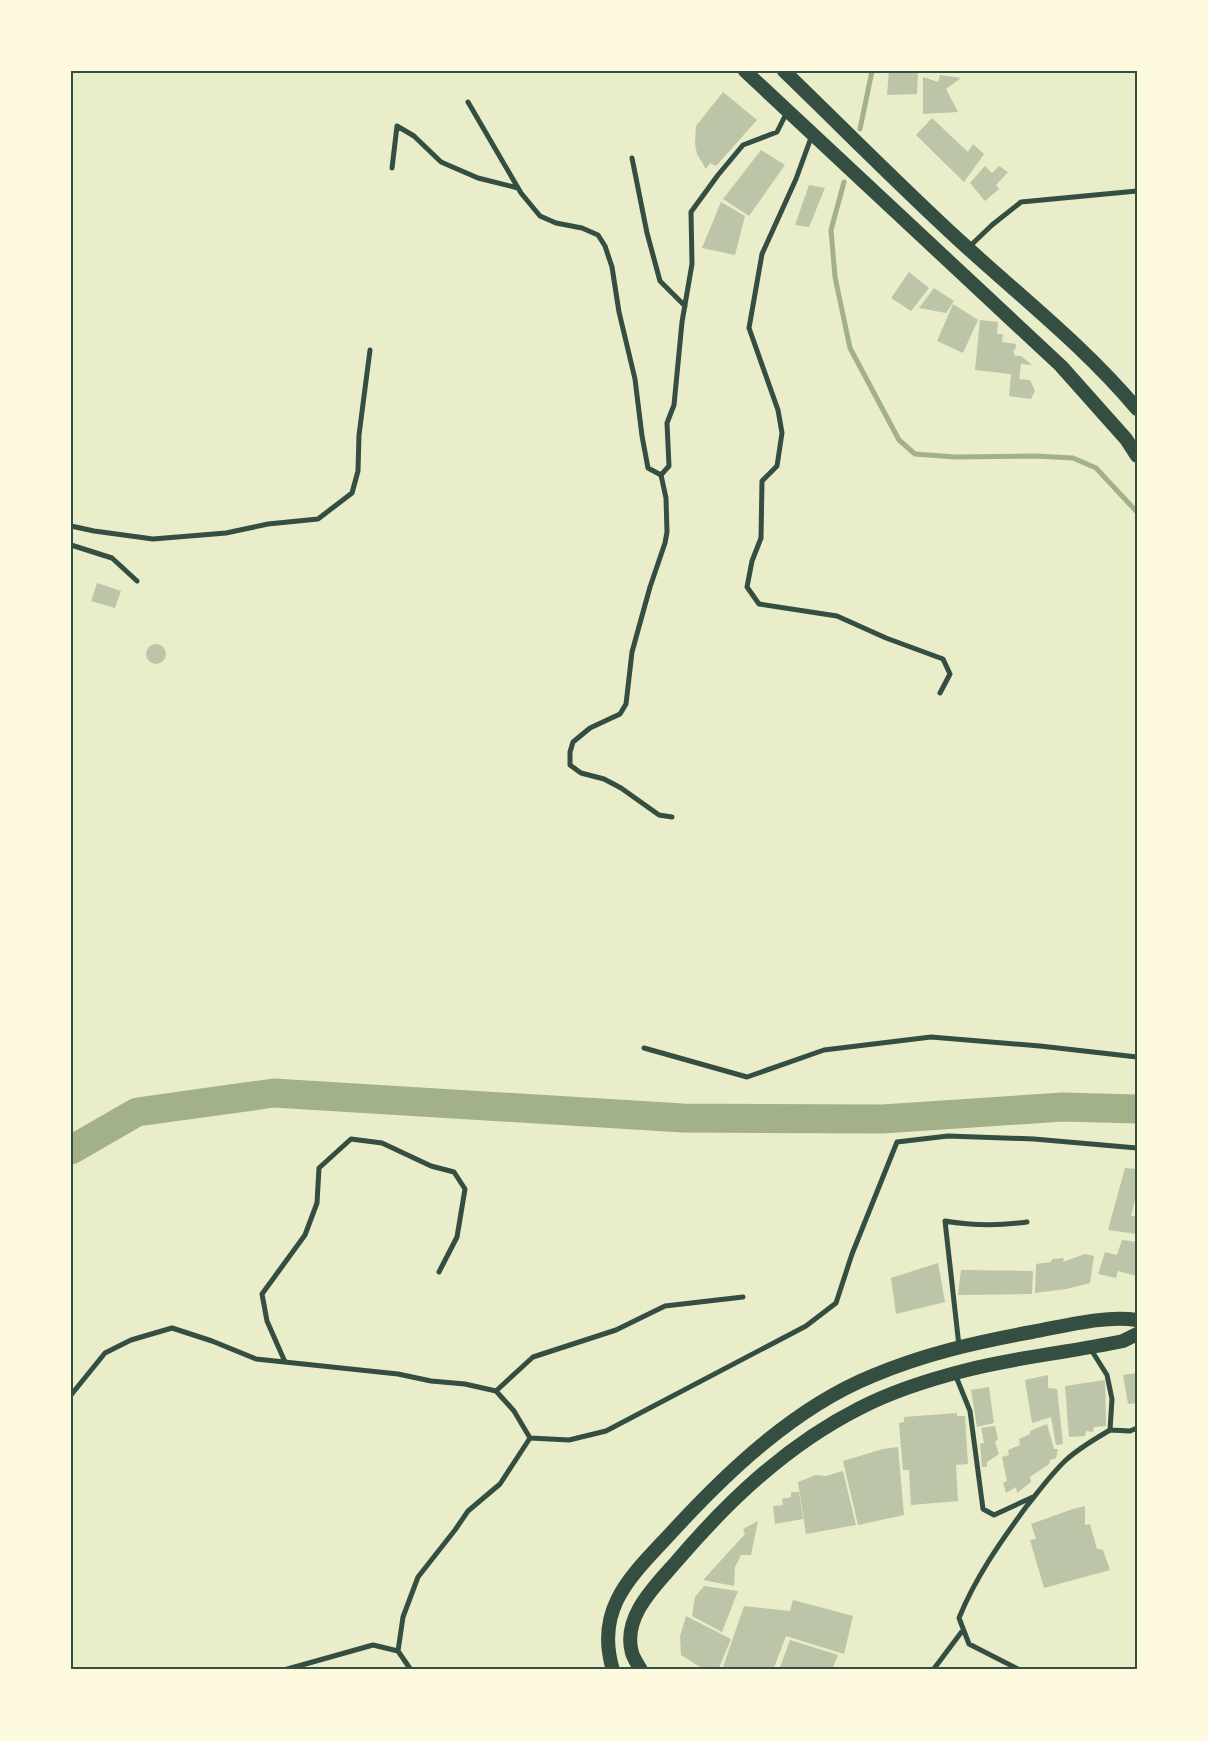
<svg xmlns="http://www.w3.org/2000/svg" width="1208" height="1741" font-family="'Alegreya Sans',sans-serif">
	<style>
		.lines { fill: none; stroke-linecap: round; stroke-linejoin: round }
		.stream { stroke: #a3b18a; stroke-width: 5 }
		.river { stroke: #a3b18a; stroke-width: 29 }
		.building { fill: #bcc5a7 }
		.minor { stroke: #344e41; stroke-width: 5 }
		.trunk { stroke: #344e41; stroke-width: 14 }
		.neatline { fill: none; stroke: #344e41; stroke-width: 2 }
	</style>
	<rect width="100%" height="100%" fill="#e9edc9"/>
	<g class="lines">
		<path class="stream" d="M 860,129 L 872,71
			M 844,182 L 831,230 L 835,277 L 850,348 L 899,440 L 915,454 L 955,457 L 1035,456 L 1073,458 L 1096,468 L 1137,512"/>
		<path class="river" d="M 71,1150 L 137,1112 L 274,1093 L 683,1118 L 882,1119 L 1063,1107 L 1137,1109"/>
	</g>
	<path class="building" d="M 889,71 L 918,71 L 917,94 L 887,95 Z
		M 940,75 L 961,78 L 946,89 L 958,112 L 923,114 L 923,77 L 938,82 Z
		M 723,92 L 757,120 L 716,166 L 710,163 L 706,169 L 697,154 L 695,144 L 696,126 Z
		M 932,118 L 968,152 L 973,144 L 984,154 L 964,182 L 916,135 Z
		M 761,150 L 785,165 L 749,216 L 723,199 Z
		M 985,166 L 992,173 L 999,166 L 1008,172 L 996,185 L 999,189 L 985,201 L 970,183 Z
		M 809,185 L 825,188 L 809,227 L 795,225 Z
		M 721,202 L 745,216 L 735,255 L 702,248 Z
		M 909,272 L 929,288 L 911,311 L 891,298 Z
		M 934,288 L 954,301 L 946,313 L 919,308 Z
		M 953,304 L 978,320 L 963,353 L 937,341 Z
		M 980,320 L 998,322 L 997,334 L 1003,334 L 1002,342 L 1016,344 L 1015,350 L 1013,350 L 1015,356 L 1021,356 L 1032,365 L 1021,364 L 1019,379 L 1030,380 L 1035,391 L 1031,399 L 1009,396 L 1011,374 L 975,370 Z
		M 97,583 L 121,591 L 115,608 L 91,601 Z
		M146 654a10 10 0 1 1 20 0a10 10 0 1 1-20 0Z
		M 1125,1168 L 1137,1169 L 1137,1192 L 1131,1216 L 1137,1216 L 1137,1234 L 1108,1230 Z
		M 1122,1240 L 1137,1242 L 1137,1276 L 1118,1271 L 1116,1278 L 1098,1274 L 1105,1252 L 1117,1255 Z
		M 1085,1254 L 1094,1256 L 1090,1283 L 1066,1289 L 1035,1293 L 1036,1264 L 1051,1262 L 1052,1259 L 1064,1258 L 1063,1262 Z
		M 938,1263 L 945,1302 L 896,1314 L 891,1278 Z
		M 961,1270 L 1033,1271 L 1032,1294 L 958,1295 Z
		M 1137,1373 L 1137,1403 L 1128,1404 L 1123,1375 Z
		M 1048,1375 L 1048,1388 L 1057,1389 L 1063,1444 L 1056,1445 L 1051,1417 L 1032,1423 L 1025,1380 Z
		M 1105,1380 L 1106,1426 L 1094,1427 L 1093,1432 L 1086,1431 L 1085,1436 L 1069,1437 L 1065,1386 Z
		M 989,1387 L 994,1423 L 977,1427 L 971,1390 Z
		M 957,1413 L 957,1416 L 965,1416 L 968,1464 L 956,1465 L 958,1501 L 911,1505 L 909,1470 L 903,1470 L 899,1423 L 904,1422 L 904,1417 Z
		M 1047,1424 L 1054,1449 L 1058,1449 L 1056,1458 L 1050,1460 L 1049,1464 L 1030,1477 L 1031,1482 L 1017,1493 L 1016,1487 L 1006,1493 L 1003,1483 L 1007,1481 L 1002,1457 L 1009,1455 L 1008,1450 L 1020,1445 L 1019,1439 L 1030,1434 L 1030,1431 Z
		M 995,1426 L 998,1439 L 995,1442 L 999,1454 L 987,1462 L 987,1467 L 982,1467 L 980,1444 L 984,1443 L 981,1428 Z
		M 898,1447 L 904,1515 L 858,1525 L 843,1461 L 883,1449 Z
		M 843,1471 L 856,1525 L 806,1534 L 798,1482 L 816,1475 L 826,1476 Z
		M 791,1492 L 799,1492 L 803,1519 L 775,1524 L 773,1506 L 783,1505 L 782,1499 L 791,1497 Z
		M 1085,1506 L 1085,1525 L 1090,1524 L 1097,1549 L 1103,1550 L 1110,1570 L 1044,1588 L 1030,1540 L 1036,1539 L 1031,1524 L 1073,1509 Z
		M 758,1521 L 751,1555 L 741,1555 L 735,1567 L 734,1586 L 703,1580 L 745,1534 L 743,1529 Z
		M 704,1586 L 738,1591 L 722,1632 L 692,1616 L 695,1597 Z
		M 793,1600 L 853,1616 L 844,1654 L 786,1636 L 773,1670 L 722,1670 L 744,1606 L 790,1611 Z
		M 686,1616 L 731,1639 L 718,1670 L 705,1670 L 681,1655 L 680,1636 Z
		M 790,1640 L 838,1655 L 832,1670 L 779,1670 Z"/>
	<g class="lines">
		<path class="minor" d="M 468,102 L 521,193 L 540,216 L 556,223 L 582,228 L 598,235 L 605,246 L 612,267 L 619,312 L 635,379 L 642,436 L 648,468 L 661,475 L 669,466 L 667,423 L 674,405 L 682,322 L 692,264 L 691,212 L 718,175 L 743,145 L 777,132 L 787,112
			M 812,135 L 796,179 L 762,254 L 749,328 L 778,410 L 782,433 L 777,466 L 762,481 L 761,538 L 752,561 L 747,587 L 759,604 L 837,616 L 886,638 L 943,659 L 950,674 L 940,693
			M 632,158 L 647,233 L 660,281 L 685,306
			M 392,168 L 397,126 L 414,136 L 441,162 L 478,178 L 518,188
			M 968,248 L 992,225 L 1021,202 L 1137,191
			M 661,475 L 666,498 L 667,532 L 665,543 L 650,587 L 632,652 L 626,704 L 620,714 L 590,728 L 573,742 L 570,752 L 570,765 L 581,773 L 604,779 L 621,788 L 659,815 L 672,817
			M 71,526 L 94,531 L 153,539 L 226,533 L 268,524 L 318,519 L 352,493 L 358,471 L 359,435 L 370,350
			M 71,545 L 112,558 L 137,581
			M 644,1048 L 747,1077 L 824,1050 L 931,1037 L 1040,1046 L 1137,1057
			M 959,1346 L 945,1221 C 974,1226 998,1226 1027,1222
			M 285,1362 L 267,1321 L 262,1294 L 305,1235 L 317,1203 L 319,1168 L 351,1139 L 382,1143 L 431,1166 L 454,1172 L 465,1189 L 457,1237 L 439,1272
			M 955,1374 L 970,1411 L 983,1509 L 994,1515 L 1033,1497
			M 496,1391 L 533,1357 L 616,1330 L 665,1306 L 743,1297
			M 71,1395 L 105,1353 L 131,1340 L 172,1328 L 212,1341 L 256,1359 L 398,1374 L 431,1381 L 465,1384 L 496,1391 L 514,1411 L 530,1438
			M 1110,1430 L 1130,1431 L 1137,1428
			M 530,1438 L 569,1440 L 606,1431 L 806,1326 L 836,1303 L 852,1254 L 897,1142 L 948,1136 L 1034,1139 L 1137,1148
			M 284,1670 L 373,1645 L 398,1651
			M 411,1670 L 398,1651 L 403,1617 L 418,1577 L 455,1530 L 468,1511 L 500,1484 L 530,1438
			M 933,1670 L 963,1630
			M 1020,1670 L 969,1644 L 959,1618 C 975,1578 1001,1541 1026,1507 C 1039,1491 1051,1474 1066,1460 C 1079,1448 1095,1439 1110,1430 L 1112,1399 L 1107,1375 L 1090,1348"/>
		<path class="trunk" d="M 745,71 L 1061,366 L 1126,439 L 1137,456
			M 784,71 C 843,128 901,187 961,242 C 1021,297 1085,347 1137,409
			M 613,1670 C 594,1608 632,1575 671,1533 C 727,1472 794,1408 872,1376 C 924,1354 977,1342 1032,1332 C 1065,1326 1105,1315 1137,1320
			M 641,1670 C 638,1665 634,1659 632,1653 C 622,1617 655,1586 676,1562 C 729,1500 787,1445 860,1408 C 893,1391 931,1379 967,1370 C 1018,1357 1071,1352 1123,1341 L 1137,1334"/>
	</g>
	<rect width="1208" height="1741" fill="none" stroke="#fefae0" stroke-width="145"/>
	<rect x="72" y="72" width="1064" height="1596" class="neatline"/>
</svg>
